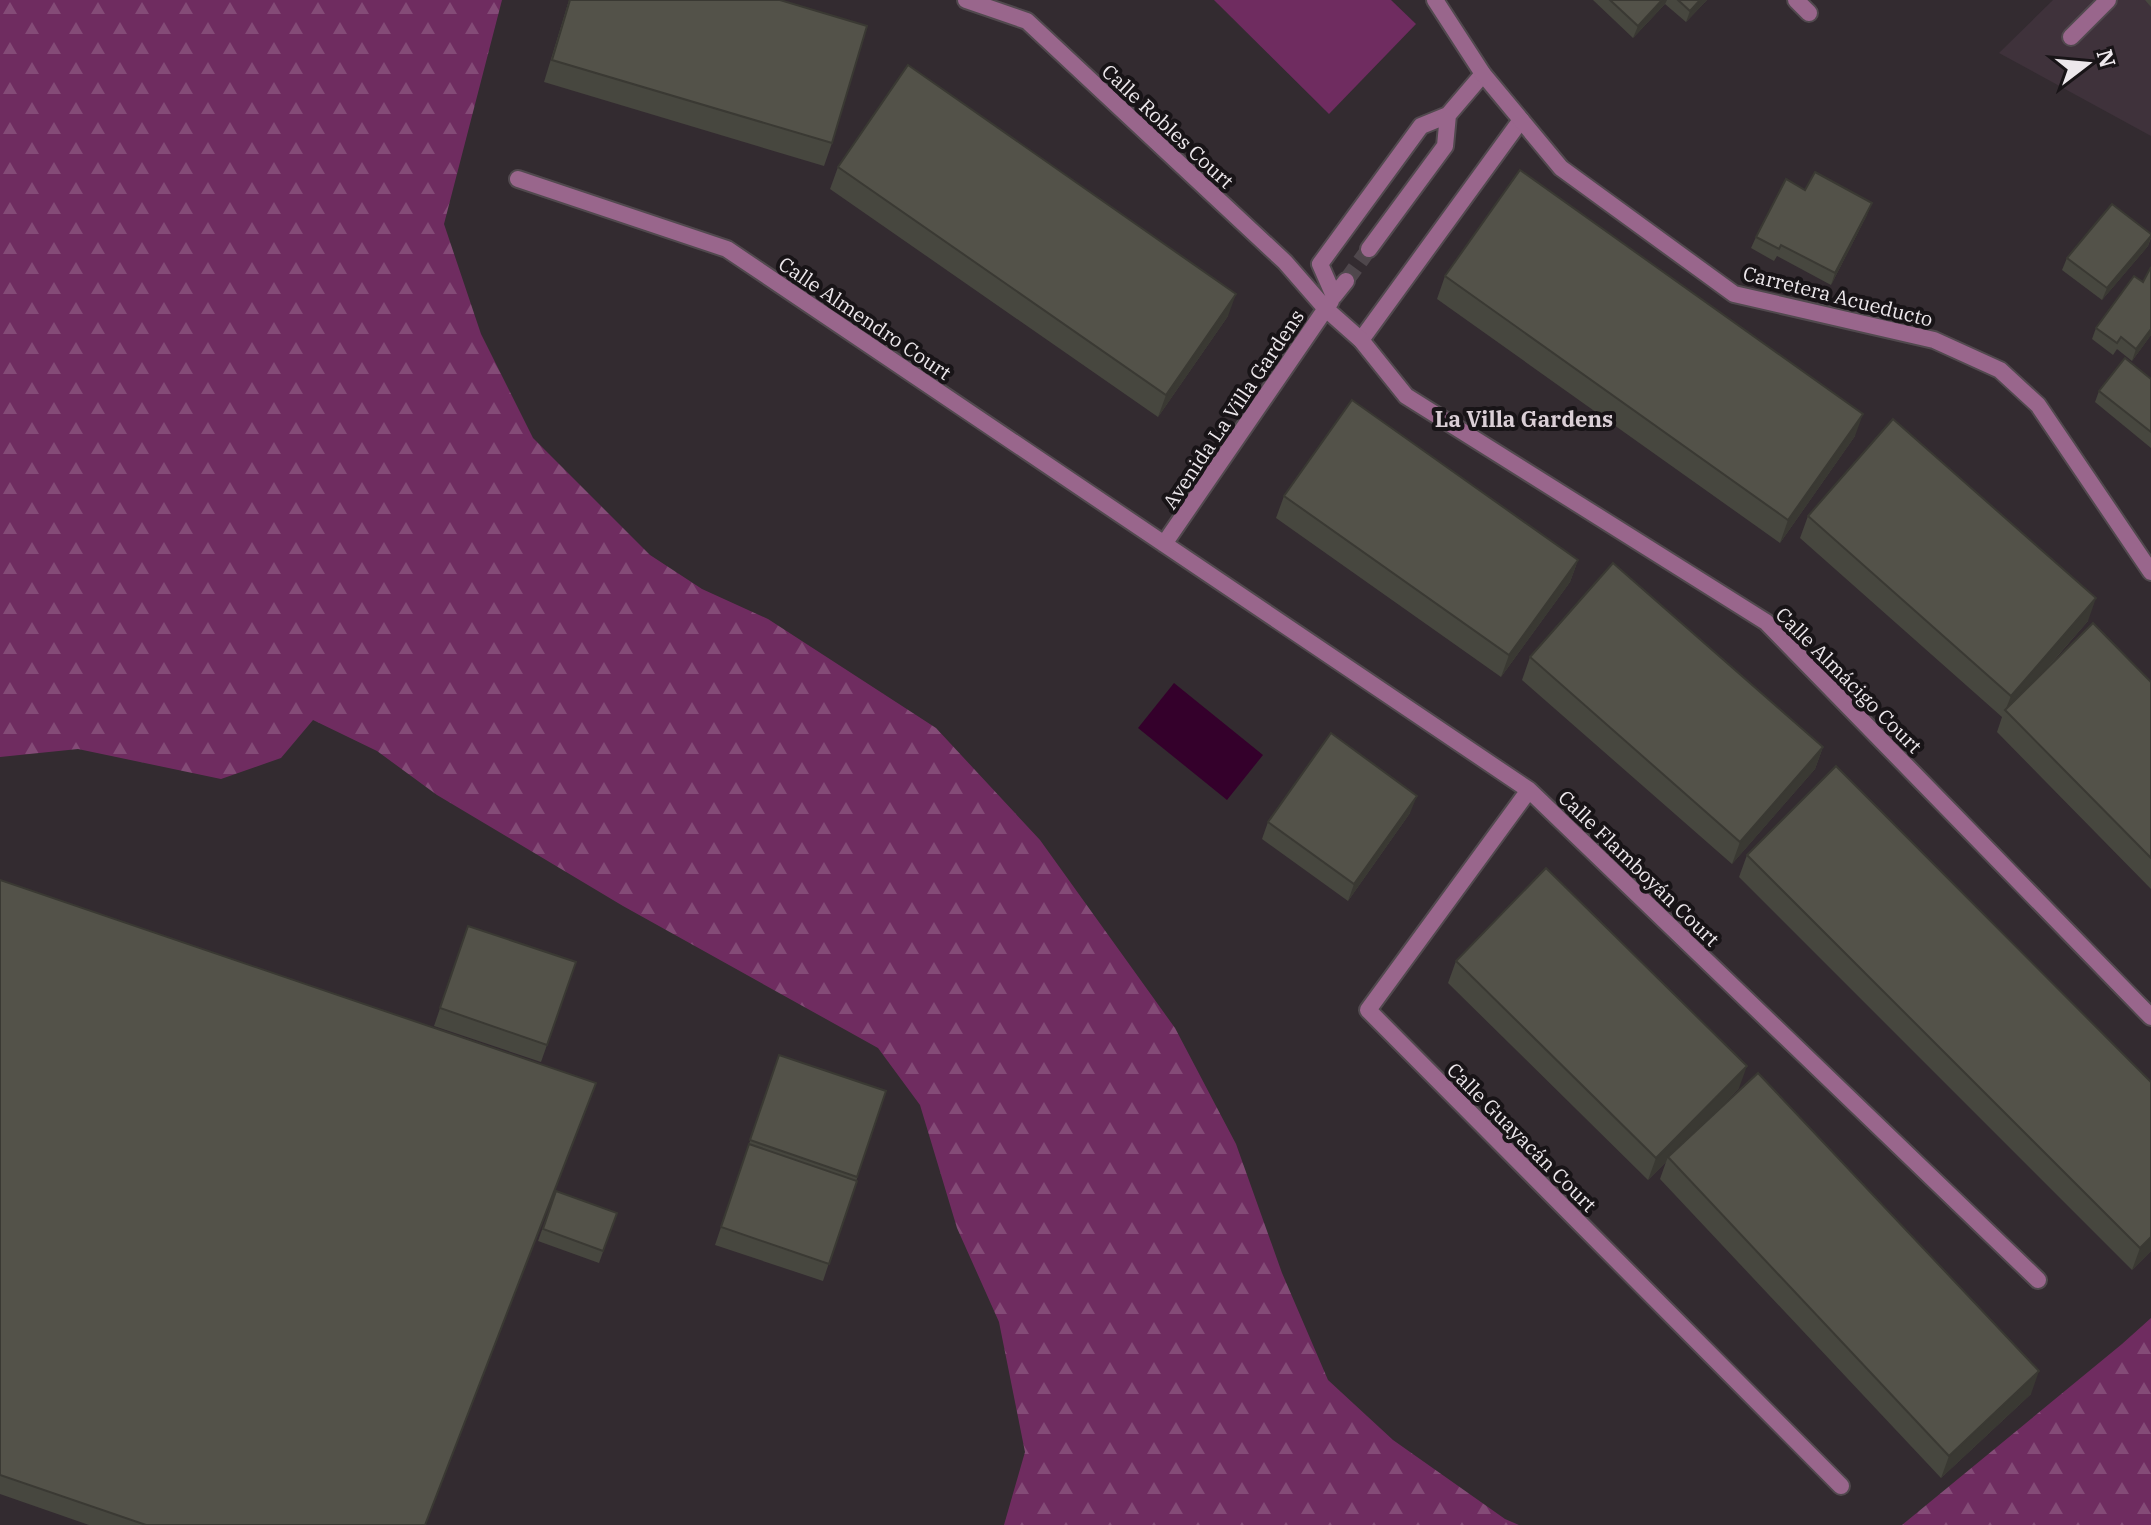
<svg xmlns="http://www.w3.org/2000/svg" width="2151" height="1525" font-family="'IBM Plex Serif',serif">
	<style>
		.built { fill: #3f323b }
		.grass { fill: #6f2c60 }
		.forest { fill: url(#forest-firs) }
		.water { fill: #34002b }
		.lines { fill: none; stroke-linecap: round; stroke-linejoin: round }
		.minor-tunnel { stroke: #4f474c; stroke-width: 16; stroke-dasharray: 16 8; stroke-linecap: butt }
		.service-casing { stroke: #51494e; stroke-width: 20 }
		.minor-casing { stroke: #51494e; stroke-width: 20 }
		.tertiary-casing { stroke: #51494e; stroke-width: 20 }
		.service { stroke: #99668c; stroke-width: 16 }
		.minor { stroke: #99668c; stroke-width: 16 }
		.tertiary { stroke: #99668c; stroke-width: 16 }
		.wall { fill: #47473f }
		.shaded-wall { fill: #3a3933 }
		.building { fill: #535249; stroke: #3a3933; stroke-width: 2 }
		.labels { text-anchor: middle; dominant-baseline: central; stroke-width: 8; stroke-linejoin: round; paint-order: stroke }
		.street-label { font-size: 20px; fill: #ede8ec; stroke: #181417 }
		.neighbourhood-label { font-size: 22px; font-weight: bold; fill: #dacfd6; stroke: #181417 }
	</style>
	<defs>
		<pattern id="forest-firs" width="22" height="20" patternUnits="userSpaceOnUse" patternTransform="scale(2)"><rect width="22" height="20" fill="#6f2c60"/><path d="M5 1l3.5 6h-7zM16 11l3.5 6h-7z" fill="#844b77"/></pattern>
	</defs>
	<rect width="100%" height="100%" fill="#332b30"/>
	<path class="built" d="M 2053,0 L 2151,0 L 2151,136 L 1999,53 Z"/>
	<path class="grass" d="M 1214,0 L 1391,0 L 1416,24 L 1329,114 Z"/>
	<path class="forest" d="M 0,0 L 502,0 L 444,224 L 481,334 L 533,438 L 650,555 L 702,589 L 768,619 L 936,728 L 1040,840 L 1175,1028 L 1236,1144 L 1282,1273 L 1328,1380 L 1393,1440 L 1505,1519 L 1519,1525 L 1004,1525 L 1025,1452 L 999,1322 L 957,1228 L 920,1105 L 878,1048 L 623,906 L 437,795 L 377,751 L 313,720 L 281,758 L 221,779 L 78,749 L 0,757 Z
		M 2151,1318 L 2151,1525 L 1902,1525 L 2122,1344 Z"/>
	<path class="water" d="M 1174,683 L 1263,755 L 1227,800 L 1138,728 Z"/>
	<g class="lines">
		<path class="minor-tunnel" d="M 1346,281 L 1369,249"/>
		<g class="service-casing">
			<path id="service" d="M 2071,37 L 2108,0
				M 1361,340 L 1521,120"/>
		</g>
		<g class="minor-casing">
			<path id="minor" d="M 966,0 L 1027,21 L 1285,262 L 1326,309 L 1361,340 L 1406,396 L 1766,622 L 2151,1017
				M 1796,0 L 1809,13
				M 1448,115 L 1483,74
				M 518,179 L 727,249 L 1529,790 L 2038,1280
				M 1346,281 L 1334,296 L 1320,264 L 1421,126 L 1448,115 L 1445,146 L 1369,249
				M 1164,544 L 1331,301
				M 1529,790 L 1368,1010 L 1841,1486"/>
		</g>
		<g class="tertiary-casing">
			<path id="tertiary" d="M 1435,0 L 1483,74 L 1561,168 L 1734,294 L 1934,340 L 2000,370 L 2038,405 L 2151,572"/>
		</g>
		<use href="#service" class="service"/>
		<use href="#minor" class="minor"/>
		<use href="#tertiary" class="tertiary"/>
	</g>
	<path class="wall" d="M 569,0 L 780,0 L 832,143 L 824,166 L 544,82 Z
		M 1593,0 L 1707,0 L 1686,22 L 1665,4 L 1633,38 Z
		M 2145,0 L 2151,0 L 2151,7 Z
		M 838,167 L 1228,316 L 1158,417 L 830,189 Z
		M 1805,190 L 1867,215 L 1831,285 L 1777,256 L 1774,261 L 1751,248 L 1756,237 Z
		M 2151,234 L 2151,238 L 2148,246 L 2102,300 L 2062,270 L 2067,258 Z
		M 2151,267 L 2151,335 L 2132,361 L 2117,349 L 2113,355 L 2092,339 L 2096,328 L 2143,282 Z
		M 1445,276 L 1855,436 L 1780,543 L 1437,299 Z
		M 2151,379 L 2151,448 L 2095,402 L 2099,391 Z
		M 1284,496 L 1578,560 L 1570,582 L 1501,677 L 1276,518 Z
		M 1808,516 L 2088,621 L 2042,674 L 2151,682 L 2151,889 L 1997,732 L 2002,717 L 1800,538 Z
		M 1530,657 L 1823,747 L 1815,769 L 1732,864 L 1522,680 Z
		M 1410,813 L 1348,901 L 1262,839 L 1268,822 Z
		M 1747,855 L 2151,1251 L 2132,1270 L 1739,877 Z
		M 0,880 L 425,1525 L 89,1525 L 0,1494 Z
		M 468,926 L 576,962 L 541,1062 L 434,1026 Z
		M 1456,961 L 1739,1088 L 1709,1119 L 2031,1394 L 1941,1478 L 1660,1179 L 1666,1162 L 1648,1180 L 1448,983 Z
		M 779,1055 L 886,1091 L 823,1281 L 715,1245 Z
		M 556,1191 L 617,1213 L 599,1263 L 538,1241 Z"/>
	<path class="shaded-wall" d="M 1662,0 L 1667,0 L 1665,4 L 1633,38 L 1638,26 Z
		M 1700,0 L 1707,0 L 1686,22 L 1690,11 Z
		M 1872,203 L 1867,215 L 1831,285 L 1835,273 Z
		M 2151,236 L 2148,246 L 2102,300 L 2107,288 Z
		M 1236,294 L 1228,316 L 1158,417 L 1166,395 Z
		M 2151,329 L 2151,335 L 2132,361 L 2136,349 Z
		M 1863,414 L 1855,436 L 1780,543 L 1788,520 Z
		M 1578,560 L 1570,582 L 1501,677 L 1509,655 Z
		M 2096,598 L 2088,621 L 2007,713 L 2005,711 L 2011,696 Z
		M 1823,747 L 1815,769 L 1732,864 L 1740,842 Z
		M 1417,796 L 1410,813 L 1348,901 L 1354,884 Z
		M 1747,1066 L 1739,1088 L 1670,1158 L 1668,1157 L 1666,1162 L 1648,1180 L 1656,1158 Z
		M 2151,1237 L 2151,1251 L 2132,1270 L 2140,1248 Z
		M 2039,1371 L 2031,1394 L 1941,1478 L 1949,1456 Z"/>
	<path class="building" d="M 570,0 L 780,0 L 867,26 L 832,143 L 552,60 Z
		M 1610,0 L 1662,0 L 1638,26 Z
		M 1678,0 L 1700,0 L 1690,11 Z
		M 908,65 L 1236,294 L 1166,395 L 838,167 Z
		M 1520,170 L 1863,414 L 1788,520 L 1445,276 Z
		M 1815,172 L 1872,203 L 1835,273 L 1781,245 L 1779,249 L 1756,237 L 1786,179 L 1805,190 Z
		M 2112,204 L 2151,234 L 2151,236 L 2107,288 L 2067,258 Z
		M 2151,267 L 2151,329 L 2136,349 L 2121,337 L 2117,343 L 2096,328 L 2134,276 L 2143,282 Z
		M 2125,358 L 2151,379 L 2151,432 L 2099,391 Z
		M 1352,400 L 1578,560 L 1509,655 L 1284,496 Z
		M 1893,419 L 2096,598 L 2011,696 L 1808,516 Z
		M 1613,563 L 1823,747 L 1740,842 L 1530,657 Z
		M 2093,623 L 2151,682 L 2151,858 L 2005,710 Z
		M 1331,733 L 1417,796 L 1354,884 L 1268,822 Z
		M 1836,766 L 2151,1082 L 2151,1237 L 2140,1248 L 1747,855 Z
		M 1546,868 L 1747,1066 L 1656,1158 L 1456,961 Z
		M 0,880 L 596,1083 L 425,1525 L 146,1525 L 0,1475 Z
		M 468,926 L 576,962 L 547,1045 L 440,1008 Z
		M 779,1055 L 886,1091 L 857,1177 L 750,1140 Z
		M 1758,1073 L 2039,1371 L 1949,1456 L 1668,1157 Z
		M 749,1144 L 857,1181 L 829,1264 L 721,1227 Z
		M 556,1191 L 617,1213 L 603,1251 L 543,1229 Z"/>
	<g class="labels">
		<g class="street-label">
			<text transform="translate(1168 126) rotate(43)">Calle Robles Court</text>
			<text transform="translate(1838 296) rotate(14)">Carretera Acueducto</text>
			<text transform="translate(865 318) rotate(34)">Calle Almendro Court</text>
			<text transform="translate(1233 409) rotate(-56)">Avenida La Villa Gardens</text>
			<text transform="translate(1849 680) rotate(45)">Calle Almácigo Court</text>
			<text transform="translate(1639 868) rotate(44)">Calle Flamboyán Court</text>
			<text transform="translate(1522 1137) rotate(45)">Calle Guayacán Court</text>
		</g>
		<g class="neighbourhood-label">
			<text x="1524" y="418">La Villa Gardens</text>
		</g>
	</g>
	<g transform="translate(2087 64) rotate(74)" stroke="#181417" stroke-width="6" paint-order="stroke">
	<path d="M0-6L14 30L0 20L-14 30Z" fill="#ede8ec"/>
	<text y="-12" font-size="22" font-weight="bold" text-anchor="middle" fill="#ede8ec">N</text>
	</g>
</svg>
